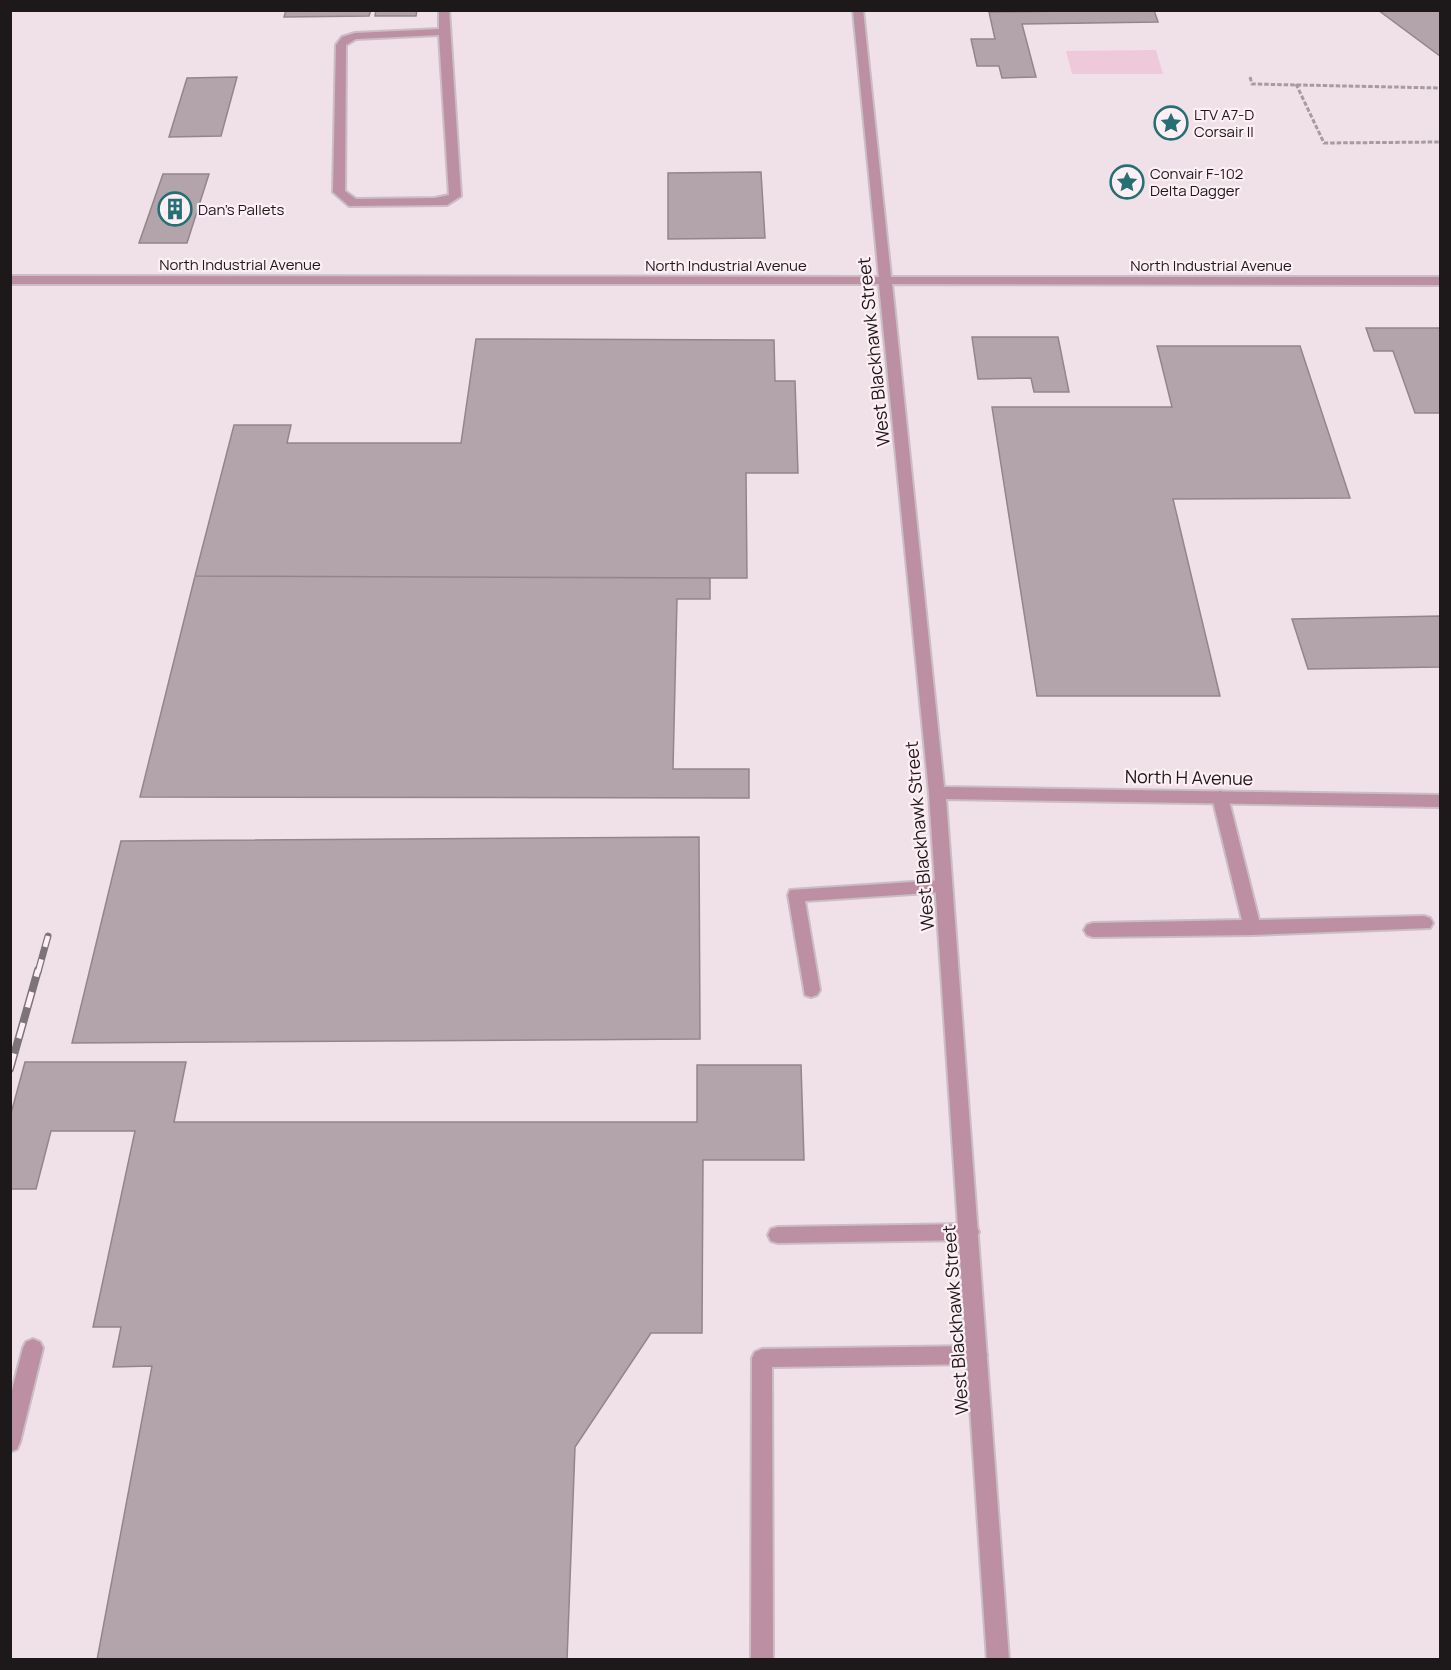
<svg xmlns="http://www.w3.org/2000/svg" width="1451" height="1670" font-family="Manrope,sans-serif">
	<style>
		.green { fill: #eec9da }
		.building { fill: #b2a4aa; stroke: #93858b; stroke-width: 1.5 }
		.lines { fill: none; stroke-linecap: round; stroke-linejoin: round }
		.service-casing { stroke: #cabdc3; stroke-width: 4 }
		.minor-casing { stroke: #cabdc3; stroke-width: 4 }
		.path { stroke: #a69ba0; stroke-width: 3; stroke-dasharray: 4.5 2; stroke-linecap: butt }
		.service { fill: #bc8fa3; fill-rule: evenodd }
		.minor { fill: #bc8fa3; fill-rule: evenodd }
		.rail-far1-casing { stroke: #7d7478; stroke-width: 7 }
		.rail-casing { stroke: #7d7478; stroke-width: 8 }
		.rail-far1 { stroke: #feeff5; stroke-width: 4.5; stroke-dasharray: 13; stroke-linecap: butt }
		.rail { stroke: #feeff5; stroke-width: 5; stroke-dasharray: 16; stroke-linecap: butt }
		.labels { text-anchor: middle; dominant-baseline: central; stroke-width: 4.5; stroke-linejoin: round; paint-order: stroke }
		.far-poi-label { font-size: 15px; fill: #1d181a; stroke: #feeff5; text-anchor: start }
		.far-street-label { font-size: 15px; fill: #1d181a; stroke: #feeff5 }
		.street-label { font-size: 18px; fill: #1d181a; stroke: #feeff5 }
	</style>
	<rect width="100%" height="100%" fill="#f0e1e8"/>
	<path class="green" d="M 1156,50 L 1163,74 L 1072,74 L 1066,51 Z"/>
	<path class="building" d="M 286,10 L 371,10 L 369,16 L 284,17 Z
		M 376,10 L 417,10 L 416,16 L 375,16 Z
		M 1154,10 L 1158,22 L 1022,24 L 1036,77 L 1002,78 L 999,66 L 977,66 L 971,39 L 995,39 L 989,12 Z
		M 1378,10 L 1440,10 L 1440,56 Z
		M 237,77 L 221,136 L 169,137 L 187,78 Z
		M 761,172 L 765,238 L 668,239 L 668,173 Z
		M 163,174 L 209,174 L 187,243 L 139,243 Z
		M 1366,328 L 1440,328 L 1440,413 L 1415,413 L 1393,351 L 1374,351 Z
		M 972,337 L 1058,337 L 1069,392 L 1034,392 L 1031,378 L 978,379 Z
		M 476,339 L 774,340 L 775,381 L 795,381 L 798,473 L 746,473 L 747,578 L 195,576 L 234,425 L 291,425 L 287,443 L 461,443 Z
		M 1157,346 L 1300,346 L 1350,498 L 1173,499 L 1220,696 L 1037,696 L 992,407 L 1172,407 Z
		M 195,576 L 710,578 L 710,599 L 677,599 L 673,769 L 749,769 L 749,798 L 140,797 Z
		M 1440,616 L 1440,667 L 1308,669 L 1292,619 Z
		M 699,837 L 700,1039 L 72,1043 L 121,841 Z
		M 25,1062 L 186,1062 L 174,1122 L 697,1122 L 697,1065 L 801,1065 L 804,1160 L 703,1160 L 702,1333 L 651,1333 L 575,1447 L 567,1660 L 97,1660 L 152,1366 L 113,1367 L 121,1327 L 93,1327 L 135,1131 L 51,1131 L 36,1189 L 10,1189 L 10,1117 Z"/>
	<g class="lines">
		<g class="service-casing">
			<path id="service" d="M 439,10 L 449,10 L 461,196 L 447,205 L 349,206 L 333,192 L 336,45 L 342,37 L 355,33 L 439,29 ZM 439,35 L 449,195 L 435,198 L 356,199 L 345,191 L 346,45 L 356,39 Z
				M 1220,791 L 1226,793 L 1228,797 L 1259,920 L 1424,916 L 1430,918 L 1433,923 L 1430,928 L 1252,935 L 1093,937 L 1087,935 L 1084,930 L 1087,925 L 1093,923 L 1242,920 L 1212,797 L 1214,793 Z
				M 943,880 L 949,881 L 951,886 L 949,891 L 943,892 L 805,901 L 820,990 L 817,995 L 811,997 L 805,995 L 788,895 L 790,890 Z
				M 969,1224 L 976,1226 L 979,1232 L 976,1238 L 969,1240 L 778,1243 L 771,1241 L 768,1235 L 771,1229 L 778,1227 Z
				M 33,1339 L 40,1342 L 43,1348 L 20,1442 L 17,1449 L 10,1452 L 10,1398 L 23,1348 L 26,1342 Z
				M 977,1346 L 984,1349 L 987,1355 L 984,1361 L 977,1364 L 772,1367 L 773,1660 L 751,1660 L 752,1358 L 755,1352 L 762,1349 Z"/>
		</g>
		<g class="minor-casing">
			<path id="minor" d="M 853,10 L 863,10 L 891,277 L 1440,277 L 1440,285 L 892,284 L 944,787 L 1440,795 L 1440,807 L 946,799 L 1009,1660 L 987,1660 L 929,793 L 879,284 L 10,284 L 10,276 L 879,277 Z"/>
		</g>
		<path class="path" d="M 1250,77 L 1252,84 L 1440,88
			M 1296,84 L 1324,143 L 1440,142"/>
		<use href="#service" class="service"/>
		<use href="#minor" class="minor"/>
		<g class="rail-far1-casing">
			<path id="rail-far1" d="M 38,972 L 48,936"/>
		</g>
		<g class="rail-casing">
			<path id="rail" d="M 10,1069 L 38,970"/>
		</g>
		<use href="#rail-far1" class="rail-far1"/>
		<use href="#rail" class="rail"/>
	</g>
	<defs>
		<g id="sight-ring" transform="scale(1.725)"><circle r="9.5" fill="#feeff5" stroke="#257074" stroke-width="1.5"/><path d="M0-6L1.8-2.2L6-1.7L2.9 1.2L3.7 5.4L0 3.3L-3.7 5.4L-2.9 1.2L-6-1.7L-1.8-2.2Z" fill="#257074"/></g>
		<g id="building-ring" transform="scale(1.725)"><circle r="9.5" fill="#feeff5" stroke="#257074" stroke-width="1.5"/><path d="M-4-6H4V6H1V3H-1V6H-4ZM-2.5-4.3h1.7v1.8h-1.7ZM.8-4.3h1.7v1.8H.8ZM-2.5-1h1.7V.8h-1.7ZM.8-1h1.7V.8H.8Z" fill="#257074"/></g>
	</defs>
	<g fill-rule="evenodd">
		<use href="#sight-ring" x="1171" y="123"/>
		<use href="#sight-ring" x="1127" y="182"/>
		<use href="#building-ring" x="175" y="209"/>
	</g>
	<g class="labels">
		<g class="far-poi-label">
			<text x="1194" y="114">LTV A7-D<tspan x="1194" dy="17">Corsair II</tspan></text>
			<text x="1150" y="173">Convair F-102<tspan x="1150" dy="17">Delta Dagger</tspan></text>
			<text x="198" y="209">Dan's Pallets</text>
		</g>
		<g class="far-street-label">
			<text x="240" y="264">North Industrial Avenue</text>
			<text x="726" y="265">North Industrial Avenue</text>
			<text x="1211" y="265">North Industrial Avenue</text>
		</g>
		<g class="street-label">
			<text transform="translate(873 352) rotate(-96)">West Blackhawk Street</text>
			<text transform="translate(1189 777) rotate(1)">North H Avenue</text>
			<text transform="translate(919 836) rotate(-95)">West Blackhawk Street</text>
			<text transform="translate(955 1320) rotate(-94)">West Blackhawk Street</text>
		</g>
	</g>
	<rect width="1451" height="1670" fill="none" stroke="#1d181a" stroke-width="24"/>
</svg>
